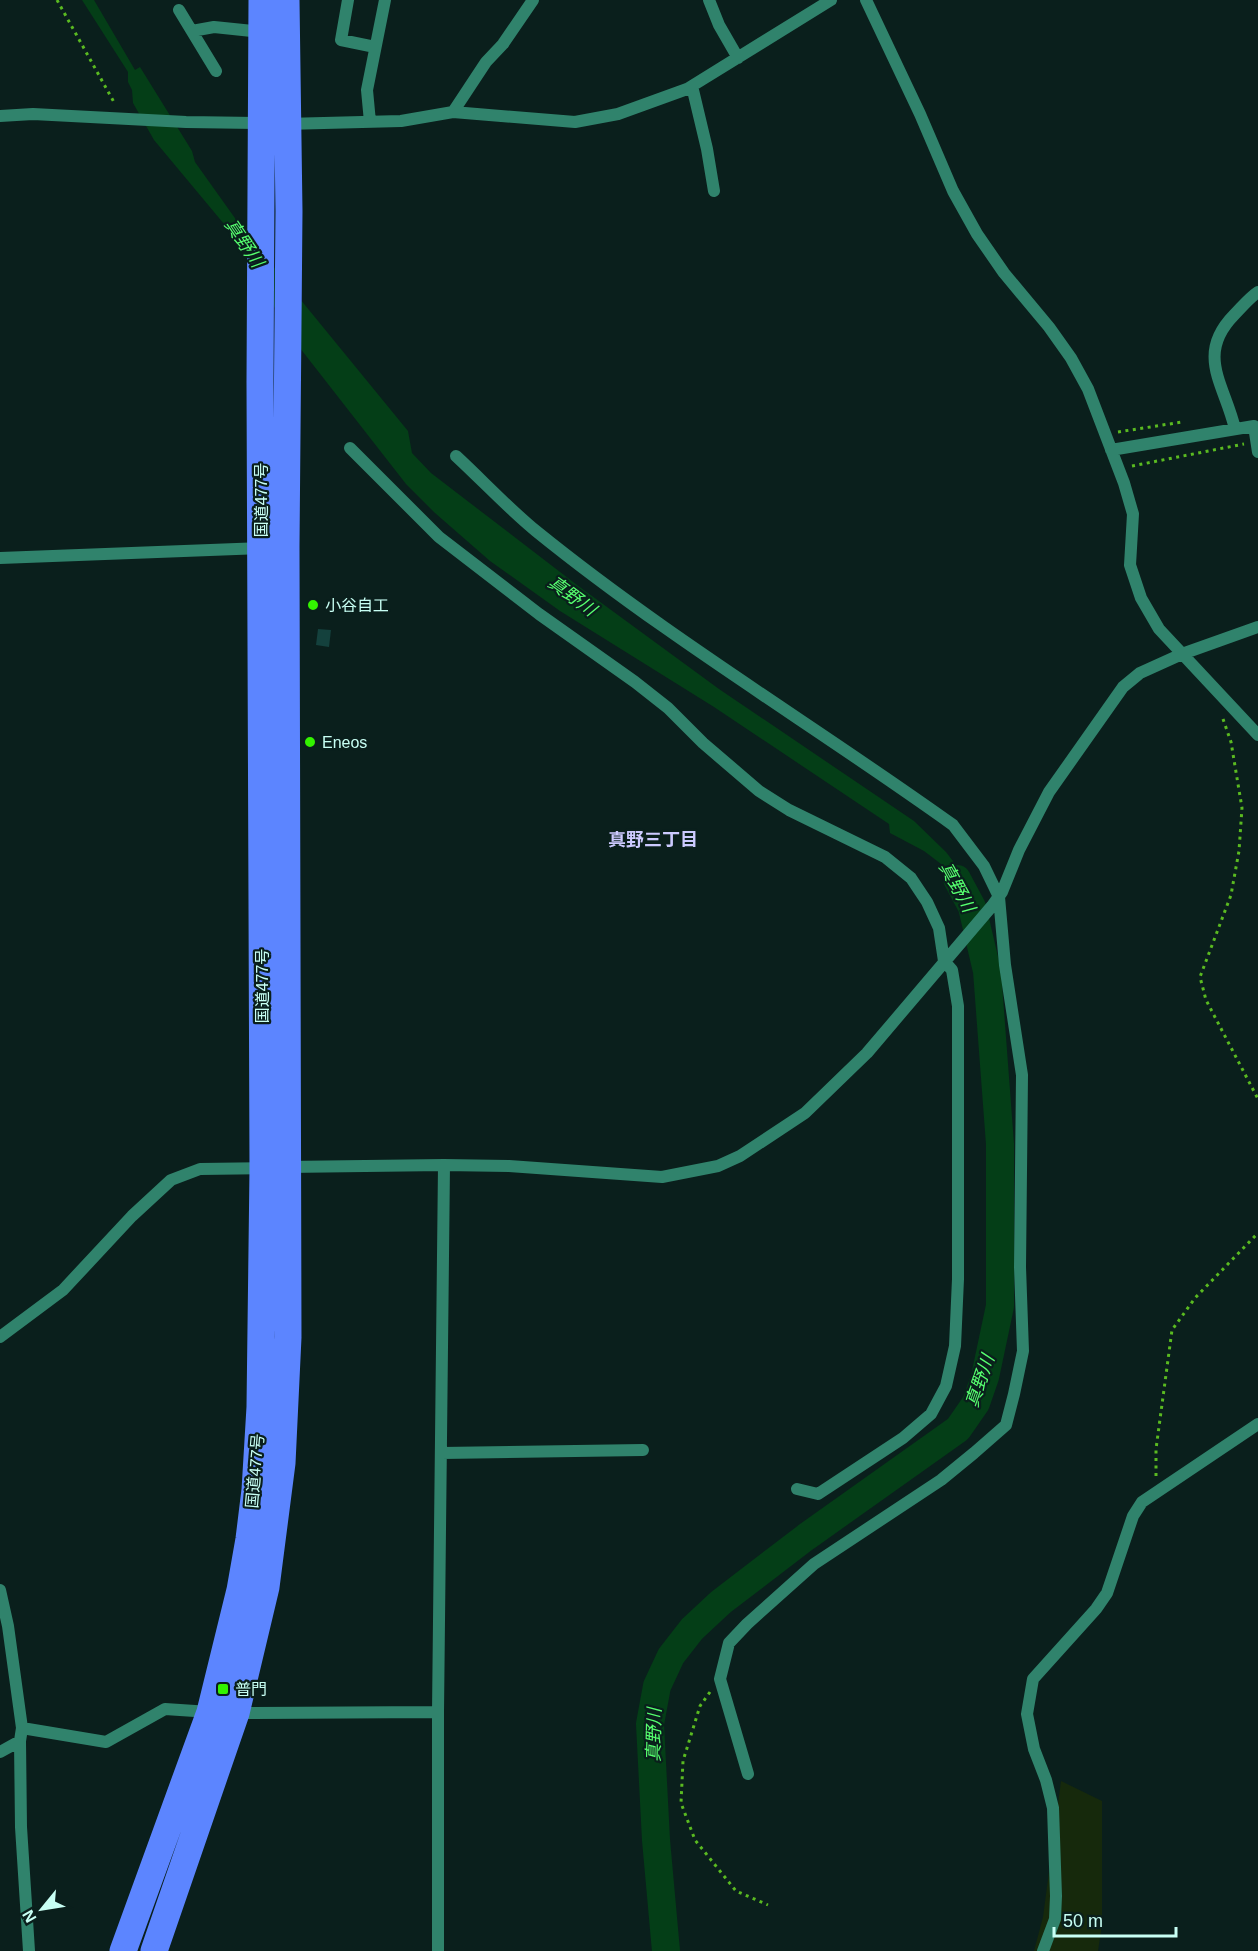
<svg xmlns="http://www.w3.org/2000/svg" width="1258" height="1951" font-family="Helvetica,'Noto Sans JP',sans-serif">
  <style>
    .green { fill: #16290c }
    .water { fill: #043e17 }
    .lines { fill: none; stroke-linecap: round; stroke-linejoin: round }
    .river { stroke: #043e17; stroke-width: 28 }
    .building { fill: #14413d }
    .path { stroke: #5aba21; stroke-width: 3; stroke-dasharray: 3 4.5; stroke-linecap: butt }
    .minor { stroke: #30836c; stroke-width: 12 }
    .tertiary { stroke: #30836c; stroke-width: 12 }
    .trunk { stroke: #5c85ff; stroke-width: 27 }
    .poi-dot { fill: #33f300; stroke: #0a1f1c; stroke-width: 2 }
    .labels { text-anchor: middle; dominant-baseline: central; stroke-width: 4.5; stroke-linejoin: round; paint-order: stroke }
    .street-label { font-size: 16px; fill: #c8fff4; stroke: #0a1f1c }
    .poi-label { font-size: 16px; fill: #c8fff4; stroke: #0a1f1c; text-anchor: start }
    .water-label { font-size: 18px; font-style: italic; fill: #56ff6f; stroke: #0a1f1c }
    .neighbourhood-label { font-size: 18px; font-weight: bold; fill: #cccaff; stroke: #0a1f1c }
  </style>
  <rect width="100%" height="100%" fill="#0a1f1c"/>
  <path class="green" d="M1061 1781 1102 1801V1925L1098 1951H1034L1043 1917Z"/>
  <path class="water" d="M82 0H94L135 70 140 67 192 151 195 162 242 228 408 431 412 453 431 473 577 585 719 689 914 821 946 852 959 869 977 908 971 916 945 867 924 851 890 833 889 824 714 707 560 611 490 561 435 513 406 484 289 334 239 242 154 140 133 103 132 90 128 82V72Z"/>
  <g class="lines">
    <path class="river" d="M666 1951 656 1840 650 1724 657 1686 671 1656 692 1629 721 1602 806 1537 958 1429 976 1403 985 1377 1000 1306V1144L987 971 972 907 957 879"/>
  </g>
  <path class="building" d="M318 629 331 630 329 647 316 645Z"/>
  <g class="lines">
    <path class="path" d="M57 0 115 104
      M1118 432 1182 422
      M1132 466 1244 444
      M1223 719 1231 742 1242 808 1239 851 1231 895 1200 977 1206 1000 1258 1099
      M1156 1476V1449L1172 1330 1195 1298 1258 1233
      M710 1692 700 1706 683 1761 681 1803 695 1840 736 1891 768 1905"/>
    <path class="minor" d="M348 0 341 40 375 47
      M709 0 719 25 738 58
      M866 0 920 114 953 191 977 234 1004 273 1049 327 1071 358 1088 389 1124 483 1133 514 1130 565 1141 598 1159 629 1258 735
      M179 10 216 71
      M192 31 214 27 262 32
      M692 86 707 149 714 191
      M453 112 486 62 503 44 533 0
      M0 116 33 114 186 122 264 123
      M370 122 367 90 385 0
      M285 124 401 121 453 112 575 122 618 114 687 89 831 0
      M1235 429C1225 385 1195 355 1234 315 1242 307 1249 298 1258 292
      M350 448 439 537 539 614 635 682 668 708 703 743 759 791 789 810 885 857 911 878 927 902 939 928 944 961 952 970 958 1006V1279L955 1346 946 1386 931 1414 903 1438 818 1494 797 1489
      M1111 450 1254 426 1258 452
      M456 456C483 481 508 508 536 531 668 638 815 726 953 825L984 866 999 897 1005 965 1022 1075 1020 1267 1023 1351 1014 1394 1006 1425 974 1453 941 1480 814 1564 747 1624 729 1643 720 1679 748 1774
      M286 1167 444 1165 509 1166 662 1177 718 1166 740 1156 805 1113 867 1053 992 906 1002 892 1019 850 1049 792 1123 687 1140 673 1182 654 1258 627
      M0 1337 63 1290 132 1216 171 1180 200 1169 266 1168
      M442 1453 643 1450
      M0 1590 8 1626 22 1728 20 1741 21 1827 29 1951
      M236 1713 438 1712
      M22 1728 106 1742 165 1709 210 1712
      M0 1752 20 1741
      M438 1951V1712L444 1165
      M1043 1951 1055 1919 1056 1896 1053 1808 1046 1780 1034 1749 1027 1714 1033 1679 1096 1609 1107 1593 1133 1516 1142 1502 1258 1424"/>
    <path class="tertiary" d="M0 558 263 548"/>
    <path class="trunk" d="M123 1951 210 1712 240 1590 249 1539 255 1490 260 1407 263 1169 260 382 262 0
      M154 1951 236 1713 266 1587 282 1463 288 1337 286 546 289 211 286 0"/>
  </g>
  <g class="poi-dot">
    <circle cx="313" cy="605" r="6"/>
    <circle cx="310" cy="742" r="6"/>
    <rect x="217" y="1683" width="12" height="12" rx="3"/>
  </g>
  <g class="labels">
    <g class="street-label">
      <text transform="translate(261 500) rotate(-90)">国道477号</text>
      <text transform="translate(262 986) rotate(-90)">国道477号</text>
      <text transform="translate(255 1471) rotate(-85)">国道477号</text>
    </g>
    <g class="poi-label">
      <text x="325" y="605">小谷自工</text>
      <text x="322" y="742">Eneos</text>
      <text x="235" y="1689">普門</text>
    </g>
    <g class="water-label">
      <text transform="translate(244 243) rotate(56)">真野川</text>
      <text transform="translate(572 596) rotate(36)">真野川</text>
      <text transform="translate(957 887) rotate(61)">真野川</text>
      <text transform="translate(980 1381) rotate(-71)">真野川</text>
      <text transform="translate(654 1735) rotate(-89)">真野川</text>
    </g>
    <g class="neighbourhood-label">
      <text x="653" y="840">真野三丁目</text>
    </g>
  </g>
  <g transform="translate(42 1909) rotate(240)" stroke="#0a1f1c" stroke-width="4.5" paint-order="stroke">
  <path d="M0-4.5L10 22L0 15L-10 22Z" fill="#c8fff4"/>
  <text y="-9" font-size="16" font-weight="bold" text-anchor="middle" fill="#c8fff4">N</text>
  </g>
  <path d="M1054 1927v9h122v-9" fill="none" stroke="#c8fff4" stroke-width="3"/>
  <text x="1063" y="1927" font-size="18" fill="#c8fff4" stroke="#0a1f1c" stroke-width="4.5" paint-order="stroke">50 m</text>
</svg>
